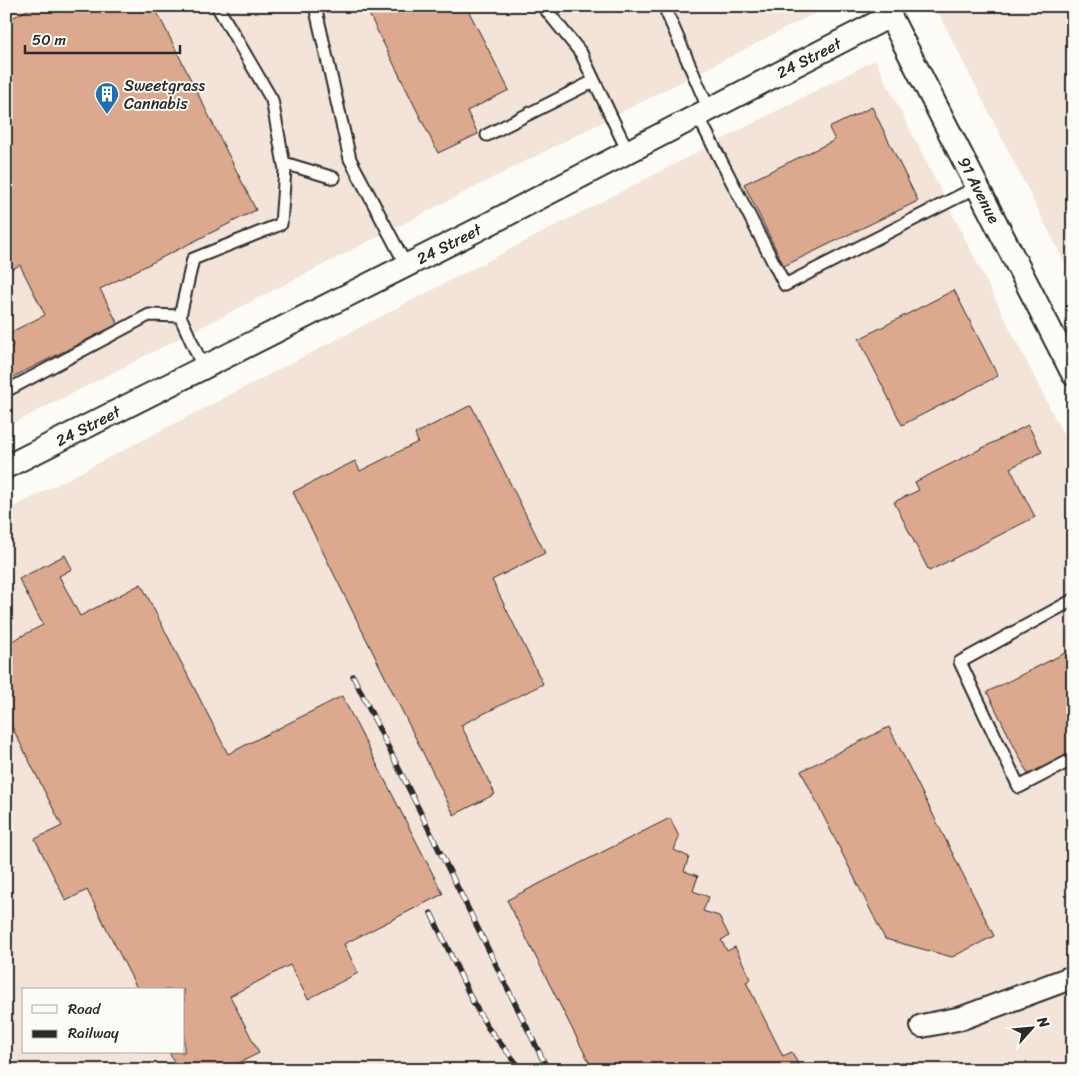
<svg xmlns="http://www.w3.org/2000/svg" width="1079" height="1076" font-family="Sriracha,sans-serif">
  <style>
    .built { fill: #f3e3d8; fill-rule: evenodd }
    .building { fill: #dca98e; stroke: #2b2b2b }
    .lines { fill: none; stroke-linecap: round; stroke-linejoin: round }
    .service-casing { stroke: #2b2b2b; stroke-width: 15 }
    .minor-casing { stroke: #2b2b2b; stroke-width: 26 }
    .service { stroke: #fdfcf7; stroke-width: 11 }
    .minor { stroke: #fdfcf7; stroke-width: 22 }
    .rail-casing { stroke: #2b2b2b; stroke-width: 5.5 }
    .rail { stroke: #fdfcf7; stroke-width: 4; stroke-dasharray: 11; stroke-linecap: butt }
    .labels { text-anchor: middle; dominant-baseline: central; stroke-width: 4; stroke-linejoin: round; paint-order: stroke }
    .street-label { font-size: 16px; fill: #2b2b2b; stroke: #fdfcf7 }
    .poi-label { font-size: 16px; fill: #2b2b2b; stroke: #fdfcf7; text-anchor: start }
  </style>
  <rect width="100%" height="100%" fill="#fdfcf7"/>
  <filter id="ink" filterUnits="userSpaceOnUse"><feTurbulence type="fractalNoise" baseFrequency=".02" numOctaves="2"/><feDisplacementMap in="SourceGraphic" scale="10" xChannelSelector="R" yChannelSelector="G"/><feConvolveMatrix kernelMatrix="1 2 1 2 8 2 1 2 1" color-interpolation-filters="sRGB"/></filter>
  <g filter="url(#ink)">
    <path class="built" d="M6 6H829L6 427Z
      M935 6H1073V279Z
      M875 60 1073 454V1070H6V511ZM24 990H184V1052H24Z"/>
    <path class="building" d="M35 6H154L256 210 100 289 118 324 9 379 6 372V349L13 346 7 334 45 315 20 265 6 272V21Z
      M365 6H466L509 90 467 111 478 134 438 153Z
      M872 107 918 201 784 266 744 184 835 140 829 128Z
      M954 290 998 376 902 425 859 339Z
      M471 405 545 553 492 580 543 684 461 725 495 794 454 815 293 492 355 461 360 471 418 442 415 434Z
      M1028 425 1042 452 1010 468 1035 517 929 571 894 502 919 490 915 482Z
      M65 555 72 569 59 576 80 616 141 584 228 754 342 696 443 894 344 944 358 973 308 999 290 965 230 996 259 1053 225 1070H178L169 1052H184V990H138L87 890 66 901 35 839 62 826 6 715V644L43 625 19 579Z
      M1073 649V754L1029 776 987 692Z
      M889 727 994 936 952 957 885 939 801 771Z
      M670 818 679 837 674 850 689 857 684 871 698 876 693 891 709 897 703 911 719 916 729 936 721 940 727 951 735 947 751 979 746 982 783 1056 792 1052 801 1070H593L507 900Z"/>
    <g class="lines">
      <g class="service-casing">
        <path id="service" d="M315 6 350 159 406 265
          M543 6 581 53 628 152
          M664 6 709 110
          M698 116 785 285 977 187
          M487 135 594 81
          M284 163 334 178
          M203 367 180 316 193 259 281 224 285 170 272 100 217 6
          M6 391 149 315 180 316
          M1073 600 960 662 1019 787 1073 759"/>
      </g>
      <g class="minor-casing">
        <path id="minor" d="M885 6 1073 374
          M6 467 475 231 890 16
          M922 1026 962 1018 1073 977"/>
      </g>
      <use href="#service" class="service"/>
      <use href="#minor" class="minor"/>
      <g class="rail-casing">
        <path id="rail" d="M353 676 548 1070
          M431 913 473 1002 488 1028 522 1070"/>
      </g>
      <use href="#rail" class="rail"/>
    </g>
  </g>
  <defs>
    <g id="building-pin" transform="scale(1.25)"><path d="M0 17L-7.5 6A9.5 9.5 0 1 1 7.5 6Z" fill="#1f6fb2" stroke="#fdfcf7"/><path d="M-4-6H4V6H1V3H-1V6H-4ZM-2.5-4.3h1.7v1.8h-1.7ZM.8-4.3h1.7v1.8H.8ZM-2.5-1h1.7V.8h-1.7ZM.8-1h1.7V.8H.8Z" fill="#fff"/></g>
  </defs>
  <g fill-rule="evenodd">
    <use href="#building-pin" x="107" y="94"/>
  </g>
  <g class="labels">
    <g class="street-label">
      <text transform="translate(809 58) rotate(-27)">24 Street</text>
      <text transform="translate(979 190) rotate(63)">91 Avenue</text>
      <text transform="translate(449 244) rotate(-27)">24 Street</text>
      <text transform="translate(88 426) rotate(-27)">24 Street</text>
    </g>
    <g class="poi-label">
      <text x="124" y="85">Sweetgrass<tspan x="124" dy="18">Cannabis</tspan></text>
    </g>
  </g>
  <rect width="1079" height="1076" fill="none" stroke="#fdfcf7" stroke-width="25"/>
  <rect x="12" y="12" width="1054" height="1051" fill="none" stroke="#2b2b2b" stroke-width="2" filter="url(#ink)"/>
  <rect x="22" y="988" width="162" height="65" fill="#fdfcf7" stroke="#a9a8a5"/>
  <rect x="32" y="1005" width="25" height="8" fill="#fdfcf7" stroke="#a9a8a5"/>
  <text x="68" y="1014" font-size="15" fill="#2b2b2b">Road</text>
  <rect x="32" y="1030" width="25" height="8" fill="#2b2b2b" stroke="#a9a8a5"/>
  <text x="68" y="1038" font-size="15" fill="#2b2b2b">Railway</text>
  <g transform="translate(1032 1028) rotate(63)" stroke="#fdfcf7" stroke-width="4" paint-order="stroke">
  <path d="M0-4L9 19L0 12L-9 19Z" fill="#2b2b2b"/>
  <text y="-8" font-size="14" font-weight="bold" text-anchor="middle" fill="#2b2b2b">N</text>
  </g>
  <path d="M25 45v8h155v-8" fill="none" stroke="#2b2b2b" stroke-width="2.5"/>
  <text x="32" y="45" font-size="15" fill="#2b2b2b" stroke="#fdfcf7" stroke-width="4" paint-order="stroke">50 m</text>
</svg>
